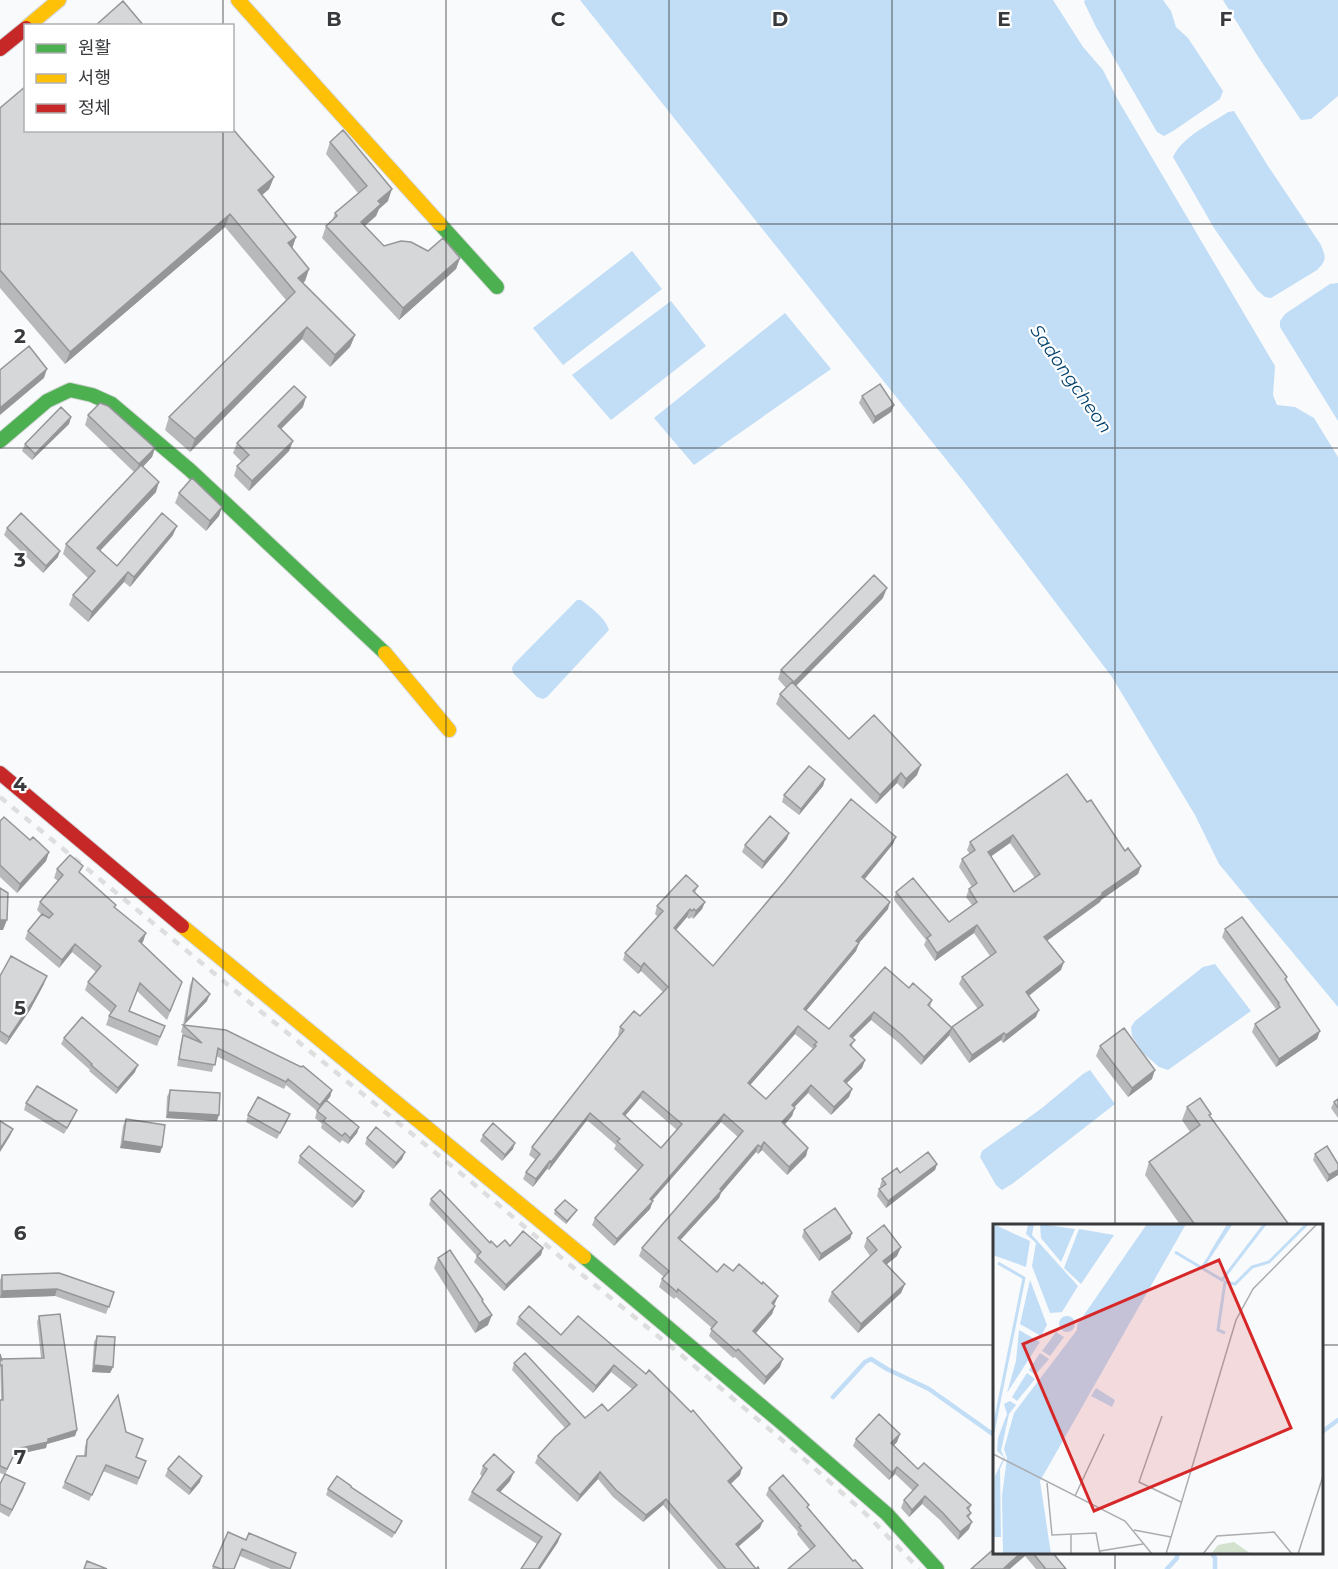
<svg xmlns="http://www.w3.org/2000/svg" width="1338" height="1569" font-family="Montserrat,'Noto Sans KR',sans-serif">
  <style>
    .water { fill: #c2ddf6 }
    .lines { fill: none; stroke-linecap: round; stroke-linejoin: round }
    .stream { stroke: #c2ddf6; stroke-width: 4.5 }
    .fast-casing { stroke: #d3d5d7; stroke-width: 16 }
    .slow-casing { stroke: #d3d5d7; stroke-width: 16 }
    .jam-casing { stroke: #d3d5d7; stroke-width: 16 }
    .fast { stroke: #4caf50; stroke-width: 14 }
    .slow { stroke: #ffc107; stroke-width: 14 }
    .jam { stroke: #c62828; stroke-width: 14 }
    .rail { stroke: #dededf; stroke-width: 4.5; stroke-dasharray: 8 8; stroke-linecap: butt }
    .wall { fill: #b7b9bb; fill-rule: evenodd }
    .shaded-wall { fill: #959698 }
    .building { fill: #d5d7d9; stroke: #959698; stroke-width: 1.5; fill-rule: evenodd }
    .grid { fill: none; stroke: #383a3d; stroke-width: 1.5; stroke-opacity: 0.55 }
    .labels { text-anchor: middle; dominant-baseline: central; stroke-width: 4.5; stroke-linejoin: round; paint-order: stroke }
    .water-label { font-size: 18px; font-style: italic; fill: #05436d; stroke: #fff }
    .inset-river { fill: none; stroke: #c2ddf6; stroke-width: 3 }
    .inset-road { fill: none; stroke: #abadb0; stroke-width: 1.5 }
    .view { fill: #d62828; fill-opacity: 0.15; stroke: #d62828; stroke-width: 3 }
    .inset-edge { fill: none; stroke: #383a3d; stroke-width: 3 }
    .grid-label { font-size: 20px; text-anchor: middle; font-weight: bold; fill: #383a3d; stroke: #fff; stroke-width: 4.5; stroke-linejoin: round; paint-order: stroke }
  </style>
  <rect width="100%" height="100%" fill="#f8fafc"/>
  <path class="water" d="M580 0H1053L1083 47 1103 70 1118 100 1275 366 1273 395 1277 405 1295 407 1314 418 1338 457V1007L1219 864 1195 815 1112 677 968 487Z
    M1085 0H1163L1171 11 1176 27 1188 38 1223 91 1220 99 1173 131 1164 136 1157 132 1096 27 1084 2Z
    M1223 0H1338V96L1311 119 1301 120 1259 58Z
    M1234 111 1268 166 1321 245C1326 258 1327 260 1317 270L1271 298 1265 297 1257 290 1214 228 1173 157C1183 136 1209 125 1228 112Z
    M632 251 662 289 563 365 533 328Z
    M1338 283V421L1280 327V321L1285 314 1330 284Z
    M671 301 706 346 611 420 572 375Z
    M785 313 831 369 694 465 654 418Z
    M577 600H581C591 608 605 617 609 630L547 697 543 699 537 697 513 673 512 668 514 664Z
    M1215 964 1251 1011 1168 1070 1159 1067 1143 1053 1132 1036 1131 1027 1135 1021 1203 967Z
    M1090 1070 1115 1104 1012 1184 1002 1190 996 1185 980 1157 982 1151 1042 1108 1083 1074Z"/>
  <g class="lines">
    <path class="stream" d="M833 1397 865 1362 871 1359 887 1369 929 1389 994 1435
      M1322 1432 1338 1420
      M1211 1552 1215 1558V1569
      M1167 1569 1177 1558V1552"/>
    <g class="fast-casing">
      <path id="fast" d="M440 224 497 287
        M0 441 47 401 70 390 92 395 112 404 190 470 385 653
        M584 1257 783 1424 887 1514 937 1569"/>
    </g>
    <g class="slow-casing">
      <path id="slow" d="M238 0 440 224
        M28 26 59 0
        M385 653 449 730
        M182 926 584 1257"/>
    </g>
    <g class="jam-casing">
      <path id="jam" d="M0 49 26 28
        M0 773 182 926"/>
    </g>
    <use href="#fast" class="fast"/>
    <use href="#slow" class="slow"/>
    <use href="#jam" class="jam"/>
    <path class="rail" d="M0 797 238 993 469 1180 570 1265 679 1353 794 1450 868 1516 919 1569"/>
  </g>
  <path class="wall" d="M0 108 274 177 269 189 262 195 296 237 292 248 309 269 305 281 303 283 355 335 350 347 330 367 302 339 190 452 165 430 169 417 286 300 225 227 65 364 0 288Z
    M330 142 388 201 379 209 376 216 365 226 384 246 428 251 460 258 456 269 399 320 322 238 326 226 332 221 335 213 358 193 326 154Z
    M862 396 894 405 891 412 873 424 859 403Z
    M303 407 281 429 293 441 289 451 249 491 234 476 237 466 242 462 233 453 237 443Z
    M88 415 155 448 152 457 143 467 156 492 100 551 117 566 173 535 130 587 124 582 88 622 69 605 73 595 88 578 63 554 66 544 134 472 85 425Z
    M71 417 69 424 32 460 22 451 25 444Z
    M179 493 222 507 219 516 206 531 175 503Z
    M7 528 58 557 43 573 4 535Z
    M883 598 796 686 849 739 917 775 903 789 897 783 876 804 776 704 780 694 786 688 778 679 781 670Z
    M825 779 823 786 799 815 782 802 784 795Z
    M1087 802 1125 851 1141 866 1138 874 1101 900 1100 902 1047 941 1061 970 1029 996 1036 1017 1003 1043 1001 1040 969 1063 949 1035 921 1065 899 1043 871 1020 853 1038 852 1048 865 1060 862 1068 846 1083 852 1089 849 1097 831 1115 808 1093 794 1107 792 1116 785 1124 808 1148 806 1156 787 1175 762 1150 758 1154 756 1152 721 1193 719 1198 680 1240 717 1272 733 1271 762 1284 778 1296 774 1305 775 1306 772 1314 756 1333 780 1367 764 1385 735 1357 733 1358 709 1336 712 1328 676 1297 674 1299 659 1287 662 1279 664 1277 639 1256 642 1248 738 1137 721 1122 652 1201 650 1209 614 1246 592 1225 595 1218 638 1171 614 1149 616 1145 587 1120 549 1170 547 1169 533 1187 523 1179 526 1172 536 1160 529 1155 532 1147 619 1036 618 1035 620 1027 640 1016 663 992 641 971 638 974 623 960 625 953 658 917 655 914 657 906 698 886 695 893 705 902 702 909 693 919 692 917 689 919 687 917 676 930 713 966 896 837 893 844 864 879 888 909 859 943 856 951 806 1011 829 1029 909 988 932 1000 930 1007 952 1028 978 1009 959 984 962 977 990 956 974 933 935 961 924 945 926 940 894 900 896 892 949 922 972 905 966 897 969 889 972 887 959 867 962 859 970 854 967 850 970 842ZM1010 843 1035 878 1014 892 991 856ZM795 1034 813 1049 766 1099 750 1085ZM640 1098 677 1130 661 1148 625 1116Z
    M0 821 49 852 46 861 17 893 0 877Z
    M787 839 762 869 742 852 745 845Z
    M57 869 81 874 115 908 146 933 141 943 182 982 167 1020 137 991 129 1011 165 1026 157 1046 106 1025 109 1016 111 1013 85 990 88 982 96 972 72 952 59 968 25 939 28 931 42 915 37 910 40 902 58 881 54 878Z
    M1225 929 1287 977 1286 981 1320 1031 1317 1039 1276 1067 1252 1032 1255 1024 1276 1009 1222 937Z
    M0 976 44 984 30 1010 6 1045 0 1041Z
    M193 978 207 1001 184 1025 332 1090 330 1097 326 1101 359 1127 357 1133 348 1144 342 1140 340 1143 321 1128 322 1124 315 1118 317 1111 286 1085 284 1089 216 1056 212 1072 177 1066 181 1042 183 1035 185 1036 181 1032 183 1025 190 985Z
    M64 1038 135 1072 116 1094 89 1071 90 1070 61 1044Z
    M1100 1046 1152 1079 1128 1097 1096 1056Z
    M170 1090 217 1121 166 1118 167 1097Z
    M1338 1099V1118L1331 1108 1334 1102Z
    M26 1103 77 1110 74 1117 64 1134 24 1110Z
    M1187 1107 1211 1114 1210 1117 1290 1226H1181L1145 1175 1149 1162 1190 1132 1182 1120Z
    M248 1115 287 1121 277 1139 246 1122Z
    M126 1119 162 1147 160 1153 120 1148 123 1126Z
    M483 1135 513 1149 502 1161 480 1141Z
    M367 1138 405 1152 402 1159 393 1169 365 1144Z
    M1315 1154 1338 1164V1175L1327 1182 1313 1160Z
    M300 1156 361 1198 352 1208 298 1163Z
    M937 1164 935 1170 886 1208 877 1196 879 1189 881 1188 880 1186 882 1179 900 1173Z
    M431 1199 490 1243 497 1247 510 1246 543 1248 541 1255 504 1291 474 1262 477 1256 429 1205Z
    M555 1210 575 1213 566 1224 554 1214Z
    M804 1230 852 1233 850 1239 819 1261 802 1237Z
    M867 1238 901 1247 897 1256 887 1264 905 1284 901 1293 858 1333 828 1301 832 1292 870 1256 864 1247Z
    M438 1258 482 1302 488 1325 475 1333 434 1268Z
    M2 1275 114 1292 106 1314 55 1296 0 1298V1280Z
    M39 1316 77 1430 75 1436 47 1444 46 1448 14 1455 5 1475 0 1473V1400H1L0 1354 1 1360 41 1358 37 1322Z
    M578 1316 740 1475 731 1484 760 1528 738 1547 756 1569H759H718L663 1505 643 1522 613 1497 598 1479 577 1502 535 1463 538 1456 565 1428 512 1370 514 1363 585 1418 608 1411 632 1389 611 1372 593 1393 516 1324 519 1317 561 1335Z
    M97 1336 113 1367 110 1373 92 1372 94 1342Z
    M126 1432 136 1457 146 1461 137 1485 103 1471 89 1501 62 1488 65 1482 84 1456 85 1446 87 1440Z
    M900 1434 897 1442 894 1445 918 1469 971 1505 969 1511 971 1513 969 1518V1529L958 1540 940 1520 922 1504 909 1517 901 1508 904 1500 913 1491 895 1474 889 1480 853 1446 856 1439Z
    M483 1466 510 1481 500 1492 558 1542 540 1569H521L537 1544 468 1500 472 1492 482 1476 480 1474Z
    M168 1469 200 1482 189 1495 165 1476Z
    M25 1483 9 1517 0 1512V1484Z
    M351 1487 400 1526 392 1538 326 1495 328 1489Z
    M769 1488 808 1508 853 1561 810 1550 797 1534 798 1532 766 1495Z
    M228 1532 290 1569H271L240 1556 234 1569H212Z
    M994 1552H1053L1066 1569H1036L1025 1556Z"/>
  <path class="shaded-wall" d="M274 177 269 189 253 203 258 190Z
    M392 189 388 201 379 209 376 216 356 233 361 222 378 201Z
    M230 214 225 227 65 364 70 352Z
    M296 237 292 249 288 243Z
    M460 258 456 269 399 320 403 308Z
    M309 269 305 281 294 291 298 278Z
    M307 327 302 339 190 452 195 439Z
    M355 335 350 347 330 367 335 355Z
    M47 369 44 378 0 415V408Z
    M306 397 303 407 274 436 278 426Z
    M894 405 891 412 873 424 875 417Z
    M71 417 69 424 32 460 35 454Z
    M293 441 289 451 249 491 252 481Z
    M155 448 152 457 136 474 139 464Z
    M159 482 156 492 93 558 97 548Z
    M222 507 219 516 206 531 210 521Z
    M177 526 173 535 130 587 134 577Z
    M60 551 58 557 43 573 46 566Z
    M128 572 124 582 88 622 92 612Z
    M887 588 883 598 790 692 794 682Z
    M921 765 917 775 903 789 906 779Z
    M901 773 897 783 876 804 880 795Z
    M825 779 823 786 799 815 801 809Z
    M789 833 787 839 762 869 764 862Z
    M1013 835 1010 843 986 860 988 852Z
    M896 837 893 844 860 885 862 877Z
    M49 852 46 861 17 893 20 884Z
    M1141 866 1138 874 1101 900 1100 902 1041 945 1044 937 1102 893Z
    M705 902 702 909 693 919 696 911Z
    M890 902 888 909 854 949 856 941Z
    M690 909 687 917 671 936 674 928Z
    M0 920H7L3 930H0Z
    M977 925 974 933 935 961 937 953Z
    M146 933 143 942 136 950 139 941Z
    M859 943 856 951 801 1017 804 1009Z
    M75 944 72 952 59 968 62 960Z
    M1064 962 1061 970 1023 1000 1026 992Z
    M644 963 641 971 638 974 641 967Z
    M47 976 44 984 30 1010 6 1045 9 1037Z
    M210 994 207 1001 183 1026 186 1020Z
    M1039 1010 1036 1017 1003 1043 1006 1035Z
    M874 1012 871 1020 847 1043 850 1036Z
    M798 1026 795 1034 745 1091 748 1083Z
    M952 1028 949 1036 921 1065 924 1057Z
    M1320 1031 1317 1039 1276 1067 1279 1059Z
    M1004 1033 1001 1040 969 1063 972 1055Z
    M865 1060 862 1068 841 1089 844 1081Z
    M138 1065 135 1072 116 1094 118 1088Z
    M1155 1070 1152 1079 1128 1097 1132 1088Z
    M811 1085 808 1093 789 1113 792 1105Z
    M852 1089 849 1097 831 1115 834 1107Z
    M332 1090 330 1097 318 1111 320 1105Z
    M643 1091 640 1098 620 1122 623 1114Z
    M795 1108 792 1116 780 1130 782 1122Z
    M168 1112 219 1115 217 1121 166 1118Z
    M590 1113 587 1120 549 1170 551 1162Z
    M724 1114 721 1122 647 1206 650 1199Z
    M359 1127 357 1133 348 1144 350 1138Z
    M13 1129 10 1136 0 1152V1149Z
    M123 1141 162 1147 160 1153 120 1148Z
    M764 1142 762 1150 758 1154 761 1147Z
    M515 1143 513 1149 502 1161 505 1155Z
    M758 1145 756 1152 721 1193 719 1198 675 1246 678 1238Z
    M808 1148 806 1156 787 1175 789 1167Z
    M405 1152 402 1159 393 1169 396 1163Z
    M550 1161 547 1169 533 1187 536 1179Z
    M937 1164 935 1170 886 1208 888 1201Z
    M1338 1170V1175L1327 1182 1329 1175Z
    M364 1191 361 1198 352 1208 355 1202Z
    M653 1201 650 1209 614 1246 617 1239Z
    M577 1210 575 1213 566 1224 567 1221Z
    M852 1233 850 1239 819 1261 821 1254Z
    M901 1247 897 1256 880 1270 883 1261Z
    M543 1248 541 1255 504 1291 506 1285Z
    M905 1284 901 1293 858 1333 861 1324Z
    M57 1289 55 1296 0 1298 2 1291Z
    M778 1296 775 1303 769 1311 772 1303Z
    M775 1306 772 1314 751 1339 753 1331Z
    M492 1315 488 1325 475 1333 479 1323Z
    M783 1359 780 1367 764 1385 766 1377Z
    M94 1365 113 1367 110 1373 92 1372Z
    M614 1365 611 1372 593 1393 596 1386Z
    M77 1430 75 1436 47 1444 46 1448 14 1455 5 1475 17 1449Z
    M900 1434 897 1442 889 1451 891 1443Z
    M897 1467 895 1474 889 1480 892 1473Z
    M742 1468 740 1475 726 1488 728 1481Z
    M514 1472 510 1481 494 1499 497 1490Z
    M600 1472 598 1479 577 1502 580 1495Z
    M202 1476 200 1482 189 1495 191 1489Z
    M25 1483 23 1490 9 1517 12 1510Z
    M925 1496 922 1504 909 1517 912 1510Z
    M666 1499 663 1505 643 1522 646 1515Z
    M763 1521 760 1528 733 1551 736 1544Z
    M972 1522 969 1529 958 1540 960 1532Z
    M561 1534 558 1542 540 1569H538Z
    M1022 1552H1026L1025 1556 1010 1569H1003Z"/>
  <path class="building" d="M123 1 144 26H95Z
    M26 86V130H232V128L274 177 258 190 296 237 288 243 309 269 298 278 355 335 335 355 307 327 195 439 169 417 295 292 230 214 70 352 0 270V108Z
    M343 130 392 189 378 201 381 204 361 222 384 246 401 241 411 242 428 251 443 238 460 258 403 308 326 226 337 216 335 213 367 186 330 142Z
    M29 346 47 369 0 408V370Z
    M880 384 894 405 875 417 862 396Z
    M294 386 306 397 278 426 293 441 252 481 237 466 249 455 237 443Z
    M100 403 108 406 155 448 139 464 88 415Z
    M61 407 71 417 35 454 25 444Z
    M141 465 159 482 97 548 117 566 162 513 177 526 134 577 128 572 92 612 73 595 95 571 66 544Z
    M192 478 222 507 210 521 179 493Z
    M21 513 60 551 46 566 7 528Z
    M874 575 887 588 794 682 781 670Z
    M792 682 849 739 874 715 921 765 906 779 901 773 880 795 780 694Z
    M809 766 825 779 801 809 784 795Z
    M1067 774 1087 802 1091 800 1125 851 1128 848 1141 866 1102 893V895L1044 937 1064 962 1026 992 1039 1010 1006 1035 1004 1033 972 1055 952 1027 983 1005 962 977 996 952 977 925 937 953 927 938 931 935 896 892 913 878 949 922 977 902 969 889 977 883 962 859 975 850 970 842ZM1013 835 1040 874 1014 892 988 852Z
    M851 799 896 837 862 877 890 902 856 941 859 943 804 1009 829 1029 885 967 909 988 913 983 932 1000 928 1005 952 1028 924 1057 902 1035 874 1012 850 1036 855 1040 850 1045 865 1060 844 1081 852 1089 834 1107 811 1085 792 1105 795 1108 782 1122 808 1148 789 1167 764 1142 761 1147 758 1145 720 1189 722 1190 678 1238 717 1272 724 1264 733 1271 739 1264 762 1284 763 1282 778 1296 772 1303 775 1306 753 1331 783 1359 766 1377 738 1349 736 1351 711 1329 717 1322 678 1289 677 1292 662 1279 669 1271 642 1248 743 1131 724 1114 650 1199 653 1201 617 1239 595 1218 643 1165 617 1141 620 1139 590 1113 551 1162 550 1161 536 1179 526 1172 540 1154 532 1147 624 1030 620 1027 634 1011 640 1016 668 987 644 963 641 967 625 953 663 911 657 906 686 875 698 886 693 891 705 902 696 911 694 909 692 911 690 909 674 928 713 966 784 882ZM798 1026 817 1042 814 1045 816 1046 766 1099 748 1083ZM643 1091 682 1124 661 1148 623 1114Z
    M770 816 789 833 764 862 745 845Z
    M4 817 30 840 33 837 49 852 20 884 0 865V821Z
    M70 855 83 866 79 872 116 905 114 907 146 933 139 941 182 982 170 1011 140 983 129 1011 165 1026 160 1037 109 1016 116 1006 88 982 101 966 75 944 62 960 28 931 42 914 49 918 53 914 40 902 63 875 57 869Z
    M0 888 8 893 7 920H0Z
    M1242 917 1287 977 1285 979 1320 1031 1279 1059 1255 1024 1280 1007 1278 1004 1279 1003 1225 929Z
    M11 956 47 976 33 1001 9 1037 0 1031V976Z
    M193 978 210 994 186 1020Z
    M82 1017 138 1065 118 1088 91 1065 92 1064 64 1038Z
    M183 1025 226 1030 301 1067 303 1066 332 1090 320 1105 288 1079 286 1082 218 1048 215 1065 179 1059 183 1035 202 1043Z
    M1124 1028 1155 1070 1132 1088 1100 1046Z
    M37 1086 77 1110 67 1128 26 1103Z
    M170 1090 220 1093 219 1115 168 1112Z
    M258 1097 290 1114 280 1133 248 1115Z
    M1200 1098 1211 1114 1209 1115 1290 1226H1196L1149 1162 1200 1125 1187 1107Z
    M1338 1099V1108L1334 1102Z
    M326 1100 359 1127 350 1138 345 1133 342 1136 323 1121 326 1118 317 1111Z
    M126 1119 165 1125 162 1147 123 1141Z
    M0 1121 13 1129 0 1149Z
    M493 1123 515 1143 505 1155 483 1135Z
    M376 1127 405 1152 396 1163 367 1138Z
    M309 1146 364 1191 355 1202 300 1156Z
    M1327 1146 1338 1164V1170L1329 1175 1315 1154Z
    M928 1152 937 1164 888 1201 879 1189 886 1184 882 1179 897 1168 900 1173Z
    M440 1190 490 1243 491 1241 497 1247 505 1240 510 1246 523 1231 543 1248 506 1285 477 1256 481 1252 431 1199Z
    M565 1200 577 1210 567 1221 555 1210Z
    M835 1208 852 1233 821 1254 804 1230Z
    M884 1225 901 1247 883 1261 905 1284 861 1324 832 1292 877 1250 867 1238Z
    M450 1250 483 1300 482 1301 492 1315 479 1323 438 1258Z
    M59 1273 114 1292 109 1307 57 1289 2 1291V1275Z
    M529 1306 561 1335 578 1316 646 1374 649 1370 691 1412 693 1410 742 1468 728 1481 763 1521 736 1544 756 1569 758 1567 759 1569H726L666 1499 646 1515 616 1490 600 1472 580 1495 538 1456 555 1437 570 1424 514 1363 525 1353 585 1418 602 1404 608 1411 637 1385 614 1365 596 1386 519 1317Z
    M60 1314 77 1430 48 1439V1442L17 1449 7 1469 0 1466V1400H3L2 1365 0 1366V1354L2 1361 1 1359 44 1358 39 1316Z
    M97 1336 115 1337 113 1367 94 1365Z
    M118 1395 126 1432 143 1439 136 1457 146 1461 139 1478 106 1465 92 1495 65 1482 77 1456H86L87 1440Z
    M879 1414 900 1434 891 1443 918 1469 924 1463 971 1505 967 1508 971 1513 967 1516 972 1522 960 1532 943 1513 925 1496 912 1510 904 1500 918 1485 897 1467 892 1473 856 1439Z
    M494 1454 514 1472 497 1490 561 1534 538 1569H521L542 1537 472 1492 487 1469 483 1466Z
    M179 1456 202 1476 191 1489 168 1469Z
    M5 1474 25 1483 12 1510 0 1504V1484Z
    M783 1475 809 1505 807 1507 853 1561 855 1560 863 1569H788L815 1546 799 1527 801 1526 769 1488Z
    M337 1476 351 1486V1487L402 1521 395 1533 328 1489Z
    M228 1532 246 1540 249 1533 296 1553 290 1569 242 1549 234 1569H221L213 1566Z
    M994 1549V1552H1022L1003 1569H971Z
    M1032 1552H1052L1066 1569H1044L1045 1568Z
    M87 1561 107 1569H84Z"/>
  <path class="grid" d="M223 0V26M446 0V1569M669 0V1569M892 0V1569M1115 0V1226M223 130V1569M0 224H1338M0 448H1338M0 672H1338M0 897H1338M0 1121H1338M0 1345H994M1322 1345H1338M1115 1552V1569"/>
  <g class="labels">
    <g class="water-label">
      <text transform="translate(1071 379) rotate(55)">Sadongcheon</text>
    </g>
  </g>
  <g transform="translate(993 1224)">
    <rect width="330" height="330" fill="#f8fafc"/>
    <path d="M241 318 258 330H218L225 321Z" fill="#d3e2ce"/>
    <path d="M0 0 37 17 33 43 0 31ZM35 0H41L39 11 85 62 69 88 57 89 39 42 43 19 33 10ZM47 0 82 5 68 38 48 14ZM154 0H193L47 257 58 330H10L9 272 14 234 11 225 21 189 84 106V101ZM86 5 121 11 88 60 71 44ZM37 56 54 101 48 112 27 100ZM66 100a8 8 0 1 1 16 0a8 8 0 1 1-16 0ZM26 106 47 118 14 169 23 137ZM63 108 71 113 57 132 49 127ZM47 129 56 135 42 151 36 146ZM34 149 42 155 24 177 19 173ZM103 164 122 176 119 183 98 172ZM17 177 23 181 16 190 8 227 12 234 7 245 8 313H1L2 252 11 233 4 227 5 214 14 190 11 180Z" fill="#c2ddf6"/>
    <path class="inset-river" d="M182 28 229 56 272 0M217 31 236 0M209 44 238 0M232 109 225 106 232 58 242 60 259 43 276 38 314 0M0 208 31 54 5 39"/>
    <path class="inset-road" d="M169 192 146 258 188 278M0 230 132 297 159 330M54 259 59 311 103 309 107 330M82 272 111 210M141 306 178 313M78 311V330M107 327 150 320M173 330 243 96 260 65 324 0M210 330 224 312 281 308 299 330M305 330 330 252"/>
    <path class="view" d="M226 36 298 204 101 287 30 120Z"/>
    <rect width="330" height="330" class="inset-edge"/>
  </g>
  <g class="grid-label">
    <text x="334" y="26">B</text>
    <text x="558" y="26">C</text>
    <text x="780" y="26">D</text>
    <text x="1004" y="26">E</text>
    <text x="1226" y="26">F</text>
    <text x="20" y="343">2</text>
    <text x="20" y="567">3</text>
    <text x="20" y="791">4</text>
    <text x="20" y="1015">5</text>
    <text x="20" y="1240">6</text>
    <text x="20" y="1464">7</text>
  </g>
  <rect x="24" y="24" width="210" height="108" fill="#ffffff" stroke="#afb0b1" stroke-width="1.5"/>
  <rect x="36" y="44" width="30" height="9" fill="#4caf50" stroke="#afb0b1" stroke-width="1.5"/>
  <text x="78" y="54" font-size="18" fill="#383a3d">원활</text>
  <rect x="36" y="74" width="30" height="9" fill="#ffc107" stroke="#afb0b1" stroke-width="1.5"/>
  <text x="78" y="84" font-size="18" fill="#383a3d">서행</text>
  <rect x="36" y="104" width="30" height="9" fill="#c62828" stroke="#afb0b1" stroke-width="1.5"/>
  <text x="78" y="114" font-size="18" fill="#383a3d">정체</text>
</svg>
